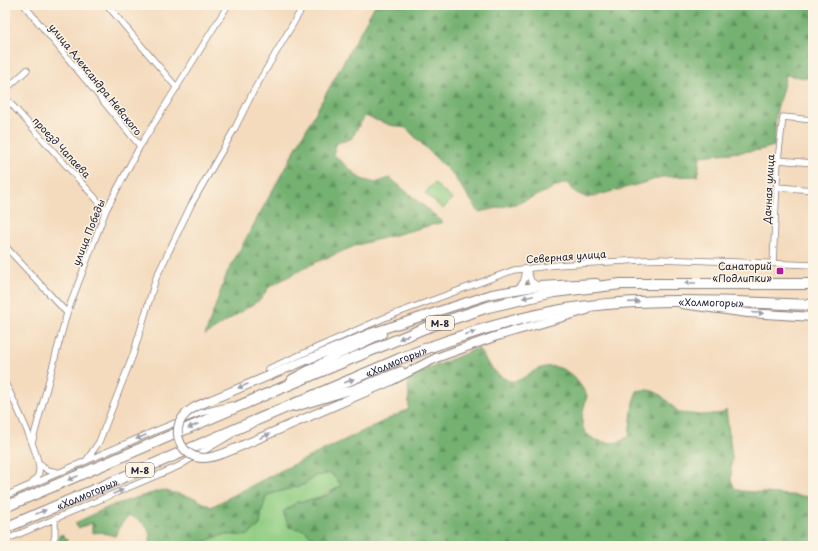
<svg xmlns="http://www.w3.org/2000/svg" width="818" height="551" font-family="'Playpen Sans',sans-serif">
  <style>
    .green { fill: #91ce83; stroke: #5a785f }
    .forest { fill: url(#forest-firs); stroke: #4b6a56 }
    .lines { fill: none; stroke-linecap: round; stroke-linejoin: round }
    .street-casing { stroke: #8b7e7c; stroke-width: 7 }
    .secondary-casing { stroke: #8b7e7c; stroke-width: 10 }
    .highway-casing { stroke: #8b7e7c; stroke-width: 12 }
    .street { stroke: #fff; stroke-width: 5.5 }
    .secondary { stroke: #fff; stroke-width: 8 }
    .highway { stroke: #fff; stroke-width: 10 }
    .secondary-bridge-casing { stroke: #8b7e7c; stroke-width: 10; stroke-linecap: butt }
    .secondary-bridge { stroke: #fff; stroke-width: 8 }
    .oneway { fill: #9c9ca7 }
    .poi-dot { fill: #b5179e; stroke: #fcf5e5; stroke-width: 1.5 }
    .labels { text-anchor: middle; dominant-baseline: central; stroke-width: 3; stroke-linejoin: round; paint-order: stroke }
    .shield { fill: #fcf5e5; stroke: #63616e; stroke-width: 1 }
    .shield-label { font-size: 9px; font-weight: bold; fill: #22223b }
    .street-label { font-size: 10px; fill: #22223b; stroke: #fcf5e5 }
    .poi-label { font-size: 10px; fill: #22223b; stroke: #fcf5e5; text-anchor: end }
  </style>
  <defs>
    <pattern id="forest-firs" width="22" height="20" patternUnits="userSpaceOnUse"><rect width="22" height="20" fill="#74b171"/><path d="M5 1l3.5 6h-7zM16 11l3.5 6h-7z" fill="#5f905e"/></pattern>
  </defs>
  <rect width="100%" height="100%" fill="#fcf5e5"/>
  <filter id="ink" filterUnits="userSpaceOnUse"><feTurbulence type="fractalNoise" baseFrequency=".025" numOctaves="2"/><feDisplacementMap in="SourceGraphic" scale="8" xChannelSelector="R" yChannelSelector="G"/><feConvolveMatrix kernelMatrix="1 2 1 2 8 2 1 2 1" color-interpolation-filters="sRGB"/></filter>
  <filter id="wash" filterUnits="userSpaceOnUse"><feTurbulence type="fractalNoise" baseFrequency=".012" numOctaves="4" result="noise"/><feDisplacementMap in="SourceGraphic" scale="16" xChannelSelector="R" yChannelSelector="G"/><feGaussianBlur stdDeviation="0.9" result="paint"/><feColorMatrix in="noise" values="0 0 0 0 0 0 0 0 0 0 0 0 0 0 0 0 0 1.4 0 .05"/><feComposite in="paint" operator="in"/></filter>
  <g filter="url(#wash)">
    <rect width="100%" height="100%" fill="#f4dbbe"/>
    <path class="green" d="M434 183 452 199 443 209 425 193Z
      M331 473 341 485C327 495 315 500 297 502L289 527 304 530 316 540 309 546H196C210 533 229 534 247 535L260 525 262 510 266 495 303 485 315 476Z"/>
    <path class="forest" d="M375 5H813V79L786 75 776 114 774 146 760 150 700 156 698 176 661 177 647 182 587 198 575 192 567 182 519 203 479 212 453 175 406 128 390 125 365 116 351 139 337 143 333 154 361 179 375 183 390 178 443 222 357 245 312 264 269 287 261 299 205 335 227 273Z
      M478 348C486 361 493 373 507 380 518 385 529 373 538 369 562 360 577 377 587 396 585 405 580 418 583 427 586 440 609 446 621 441 624 440 626 437 629 436L633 402 637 391C659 386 665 401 680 413L702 415 723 413 726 410 732 457 731 479 735 489 742 491 813 497V546H309L316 540 304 530 289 527 283 512 297 502 313 500 328 495 341 485 331 473 315 476 303 485 267 495 262 510 260 525 247 536C223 533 218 535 197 546 191 548 158 546 150 546 152 529 145 522 130 516L122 523 115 536 100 532 92 533V523L78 528 75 523 113 505 162 490 195 498 211 507 274 474 409 409 408 378Z
      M62 534 67 539 68 546H56L59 536Z"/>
  </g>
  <g filter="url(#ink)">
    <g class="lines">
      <g class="street-casing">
        <path id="street" d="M24 5 140 146
          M107 5 177 88
          M5 90 27 70
          M5 97 106 210
          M778 160 813 163
          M777 187 813 190
          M5 246 67 313
          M773 263 778 160 783 117 813 120
          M527 270 531 281 538 286
          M516 289C525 284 525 277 526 268
          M268 369 384 318 514 270 557 265 660 259 813 265
          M5 383C13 398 41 457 39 471 39 476 36 479 33 482
          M32 443 67 313 106 210 140 146 228 5
          M86 461 99 442 133 355 156 278 191 205 235 128 254 90 304 5
          M39 463 47 470 57 472
          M5 496 155 431 200 413 232 405
          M5 540 179 466 231 435
          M52 546 55 536V518"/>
      </g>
      <g class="secondary-casing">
        <path id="secondary" d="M682 304 748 313 813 317
          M292 379 339 354 382 334
          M211 400 371 333 467 302 492 294 540 286 596 283
          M295 407 354 389 401 371
          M232 450 391 381 436 358 494 337 587 310"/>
      </g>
      <g class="highway-casing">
        <g id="highway">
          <path d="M5 507 267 394 425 328 488 307 554 292 621 284H813"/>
          <path id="s1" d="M5 528 399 359C454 337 509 319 567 309 648 296 732 302 813 305"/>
        </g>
      </g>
      <use href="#street" class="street"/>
      <use href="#secondary" class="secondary"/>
      <use href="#highway" class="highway"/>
      <g class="secondary-bridge-casing">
        <path id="secondary-bridge" d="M211 400C201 404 190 408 183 417 170 433 183 458 203 458 213 458 223 454 232 450"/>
      </g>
      <use href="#secondary-bridge" class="secondary-bridge"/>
    </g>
    <defs><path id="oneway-solid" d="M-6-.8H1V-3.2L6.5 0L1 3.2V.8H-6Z"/></defs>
    <g class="oneway">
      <use href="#oneway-solid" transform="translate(690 283) rotate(-180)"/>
      <use href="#oneway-solid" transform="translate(528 297) rotate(168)"/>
      <use href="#oneway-solid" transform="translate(634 302) rotate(-4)"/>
      <use href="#oneway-solid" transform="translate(758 313) rotate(4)"/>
      <use href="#oneway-solid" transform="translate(470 333) rotate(-17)"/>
      <use href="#oneway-solid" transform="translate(404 337) rotate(157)"/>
      <use href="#oneway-solid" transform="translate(349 381) rotate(-23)"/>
      <use href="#oneway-solid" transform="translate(243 386) rotate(157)"/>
      <use href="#oneway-solid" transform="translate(193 426) rotate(157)"/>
      <use href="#oneway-solid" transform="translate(265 436) rotate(-23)"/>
      <use href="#oneway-solid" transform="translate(141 437) rotate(157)"/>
      <use href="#oneway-solid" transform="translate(73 478) rotate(157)"/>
      <use href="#oneway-solid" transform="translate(118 492) rotate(-23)"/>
      <use href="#oneway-solid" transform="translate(41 512) rotate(-23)"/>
    </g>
  </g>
  <rect class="poi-dot" x="776" y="267" width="8" height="8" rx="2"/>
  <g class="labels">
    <g class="shield">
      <rect x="426" y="316" width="28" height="14" rx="3"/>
      <rect x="126" y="463" width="28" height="14" rx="3"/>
    </g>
    <g class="shield-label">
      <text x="440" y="323">М-8</text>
      <text x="140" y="470">М-8</text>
    </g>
    <g class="street-label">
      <text transform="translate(96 79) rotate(51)">улица Александра Невского</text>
      <text transform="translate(62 147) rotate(47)">проезд Чапаева</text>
      <text transform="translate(768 189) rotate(-87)">Дачная улица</text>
      <text transform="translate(88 232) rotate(-68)">улица Победы</text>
      <text transform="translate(566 256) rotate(-4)">Северная улица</text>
      <text stroke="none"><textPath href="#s1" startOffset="749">«Холмогоры»</textPath></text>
      <text stroke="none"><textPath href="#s1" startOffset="425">«Холмогоры»</textPath></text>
      <text stroke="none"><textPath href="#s1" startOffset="89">«Холмогоры»</textPath></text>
    </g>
    <g class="poi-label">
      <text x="772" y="265">Санаторий<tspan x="772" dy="12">«Подлипки»</tspan></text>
    </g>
  </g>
  <rect width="818" height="551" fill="none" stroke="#fcf5e5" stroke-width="20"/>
</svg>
